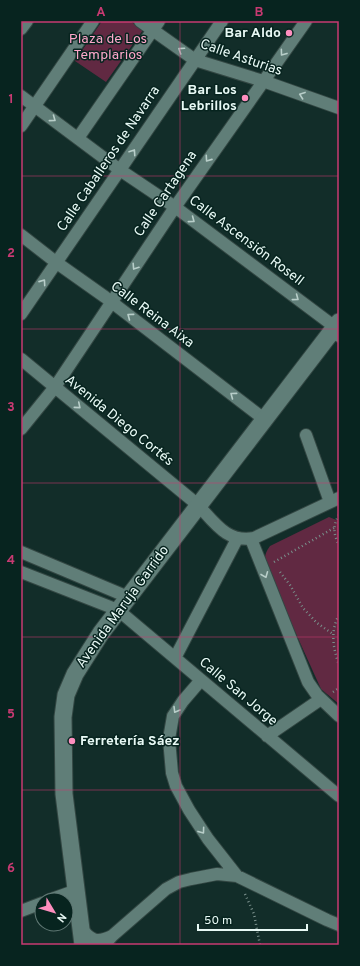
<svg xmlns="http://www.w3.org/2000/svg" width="360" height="966" font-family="Overpass,sans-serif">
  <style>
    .green { fill: #612942 }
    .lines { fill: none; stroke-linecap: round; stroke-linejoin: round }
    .street-casing { stroke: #334743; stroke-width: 14 }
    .secondary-casing { stroke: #334743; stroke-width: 19 }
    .path { stroke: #798f8b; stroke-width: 2.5; stroke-dasharray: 1 3; stroke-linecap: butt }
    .street { stroke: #607e78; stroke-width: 12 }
    .secondary { stroke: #607e78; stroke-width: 17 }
    .oneway { stroke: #b8cec9 }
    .grid { fill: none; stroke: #c83a72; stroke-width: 1; stroke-opacity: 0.55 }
    .poi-dot { fill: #fd8ebe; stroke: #07241f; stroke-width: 1.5 }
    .labels { text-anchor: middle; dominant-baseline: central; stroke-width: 3; stroke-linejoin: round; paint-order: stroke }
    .poi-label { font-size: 14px; font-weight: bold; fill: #e8f9f5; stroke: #07241f; text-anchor: end }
    .park-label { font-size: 14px; fill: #fda7ca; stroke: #07241f }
    .street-label { font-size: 14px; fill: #e8f9f5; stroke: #07241f }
    .neatline { fill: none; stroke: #c83a72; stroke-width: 1.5 }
    .grid-label { font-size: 13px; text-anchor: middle; font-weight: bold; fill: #c83a72 }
  </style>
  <rect width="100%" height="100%" fill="#122d29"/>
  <path class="green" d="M102 21H130L143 30 106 82 75 61Z
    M329 517 339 521V704L321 689 269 574C265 562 262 557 270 546Z"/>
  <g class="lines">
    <g class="street-casing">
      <path id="street" d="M140 21 195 60 263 81 339 108
        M21 29 27 21
        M21 96 120 170 175 207 335 327 339 336
        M21 126 93 21
        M78 138 159 21
        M21 235 57 263 105 297 264 419
        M21 314 222 21
        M21 359 198 505C215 523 227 543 254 538L339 498
        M21 429 55 387 175 207 306 21
        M306 435 330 502
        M251 539 308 682 317 695 339 716
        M21 552 128 597
        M21 572 118 610 339 796
        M175 658 237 539
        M201 680 183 701 173 716 169 739 172 773 176 786 189 810 208 839 237 876
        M267 736 321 699
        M49 900 77 890
        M21 911 42 903
        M81 928C91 941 97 943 112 936
        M104 945 112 936 166 889 179 882 191 879 217 874 237 876 327 920 339 925"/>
    </g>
    <g class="secondary-casing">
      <path id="secondary" d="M83 945 64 794 63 717 66 695 75 674 101 633 339 322"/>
    </g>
    <path class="path" d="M339 515C333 525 333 534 339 545
      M274 562 334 528
      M280 572 290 585 303 608 317 623 333 634
      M339 615C330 631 333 648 339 665
      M333 692 339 688
      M245 894 254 914 260 945"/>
    <use href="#street" class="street"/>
    <use href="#secondary" class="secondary"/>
  </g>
  <defs><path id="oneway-chevron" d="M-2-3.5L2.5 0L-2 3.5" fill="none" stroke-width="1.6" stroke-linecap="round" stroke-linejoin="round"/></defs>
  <g class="oneway">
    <use href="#oneway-chevron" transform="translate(181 50) rotate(-146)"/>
    <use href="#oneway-chevron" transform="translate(283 53) rotate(126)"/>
    <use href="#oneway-chevron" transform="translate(302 95) rotate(-160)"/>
    <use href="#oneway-chevron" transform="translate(53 119) rotate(36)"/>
    <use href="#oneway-chevron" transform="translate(133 152) rotate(-56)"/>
    <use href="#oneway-chevron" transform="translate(208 159) rotate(125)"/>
    <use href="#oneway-chevron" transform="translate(192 220) rotate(37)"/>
    <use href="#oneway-chevron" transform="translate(135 267) rotate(123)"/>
    <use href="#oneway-chevron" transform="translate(43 282) rotate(-55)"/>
    <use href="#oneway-chevron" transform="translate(296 298) rotate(37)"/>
    <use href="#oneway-chevron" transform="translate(130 316) rotate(-143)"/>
    <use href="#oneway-chevron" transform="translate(233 395) rotate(-143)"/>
    <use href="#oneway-chevron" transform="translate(78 406) rotate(40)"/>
    <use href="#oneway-chevron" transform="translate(265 575) rotate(68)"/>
    <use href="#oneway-chevron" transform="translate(176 710) rotate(121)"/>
    <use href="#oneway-chevron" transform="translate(202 831) rotate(54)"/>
  </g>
  <path class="grid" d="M180 21V945M21 176H339M21 329H339M21 483H339M21 637H339M21 790H339"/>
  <g class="poi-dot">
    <circle cx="289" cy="33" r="4"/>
    <circle cx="245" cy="98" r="4"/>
    <circle cx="72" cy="741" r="4"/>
  </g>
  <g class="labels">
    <g class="poi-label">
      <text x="281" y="33">Bar Aldo</text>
      <text x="237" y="90">Bar Los<tspan x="237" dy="16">Lebrillos</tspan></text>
      <text x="80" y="741" text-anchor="start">Ferretería Sáez</text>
    </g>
    <g class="park-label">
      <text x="108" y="39">Plaza de Los<tspan x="108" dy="16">Templarios</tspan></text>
    </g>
    <g class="street-label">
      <text transform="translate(241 58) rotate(19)">Calle Asturias</text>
      <text transform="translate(109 159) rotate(-56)">Calle Caballeros de Navarra</text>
      <text transform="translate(166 194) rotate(-56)">Calle Cartagena</text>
      <text transform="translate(246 241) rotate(37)">Calle Ascensión Rosell</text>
      <text transform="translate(152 315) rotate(37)">Calle Reina Aixa</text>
      <text transform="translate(119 421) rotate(39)">Avenida Diego Cortés</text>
      <text transform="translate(123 607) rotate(-54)">Avenida Maruja Garrido</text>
      <text transform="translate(238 692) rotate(40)">Calle San Jorge</text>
    </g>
  </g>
  <rect width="360" height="966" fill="none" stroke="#07241f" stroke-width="44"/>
  <g transform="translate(54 912) rotate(128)"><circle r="19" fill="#07241f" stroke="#617975"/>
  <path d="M0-3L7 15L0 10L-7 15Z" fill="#fd8ebe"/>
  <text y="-6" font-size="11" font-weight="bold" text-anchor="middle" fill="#e8f9f5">N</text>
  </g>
  <path d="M198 924v6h109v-6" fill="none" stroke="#e8f9f5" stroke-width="2"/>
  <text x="204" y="924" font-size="12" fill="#e8f9f5" stroke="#07241f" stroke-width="3" paint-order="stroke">50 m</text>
  <rect x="22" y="22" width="316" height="922" class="neatline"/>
  <g class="grid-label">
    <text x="101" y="16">A</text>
    <text x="259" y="16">B</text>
    <text x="11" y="103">1</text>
    <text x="11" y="257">2</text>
    <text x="11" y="411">3</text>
    <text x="11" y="564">4</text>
    <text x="11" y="718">5</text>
    <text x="11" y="872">6</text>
  </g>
</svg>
